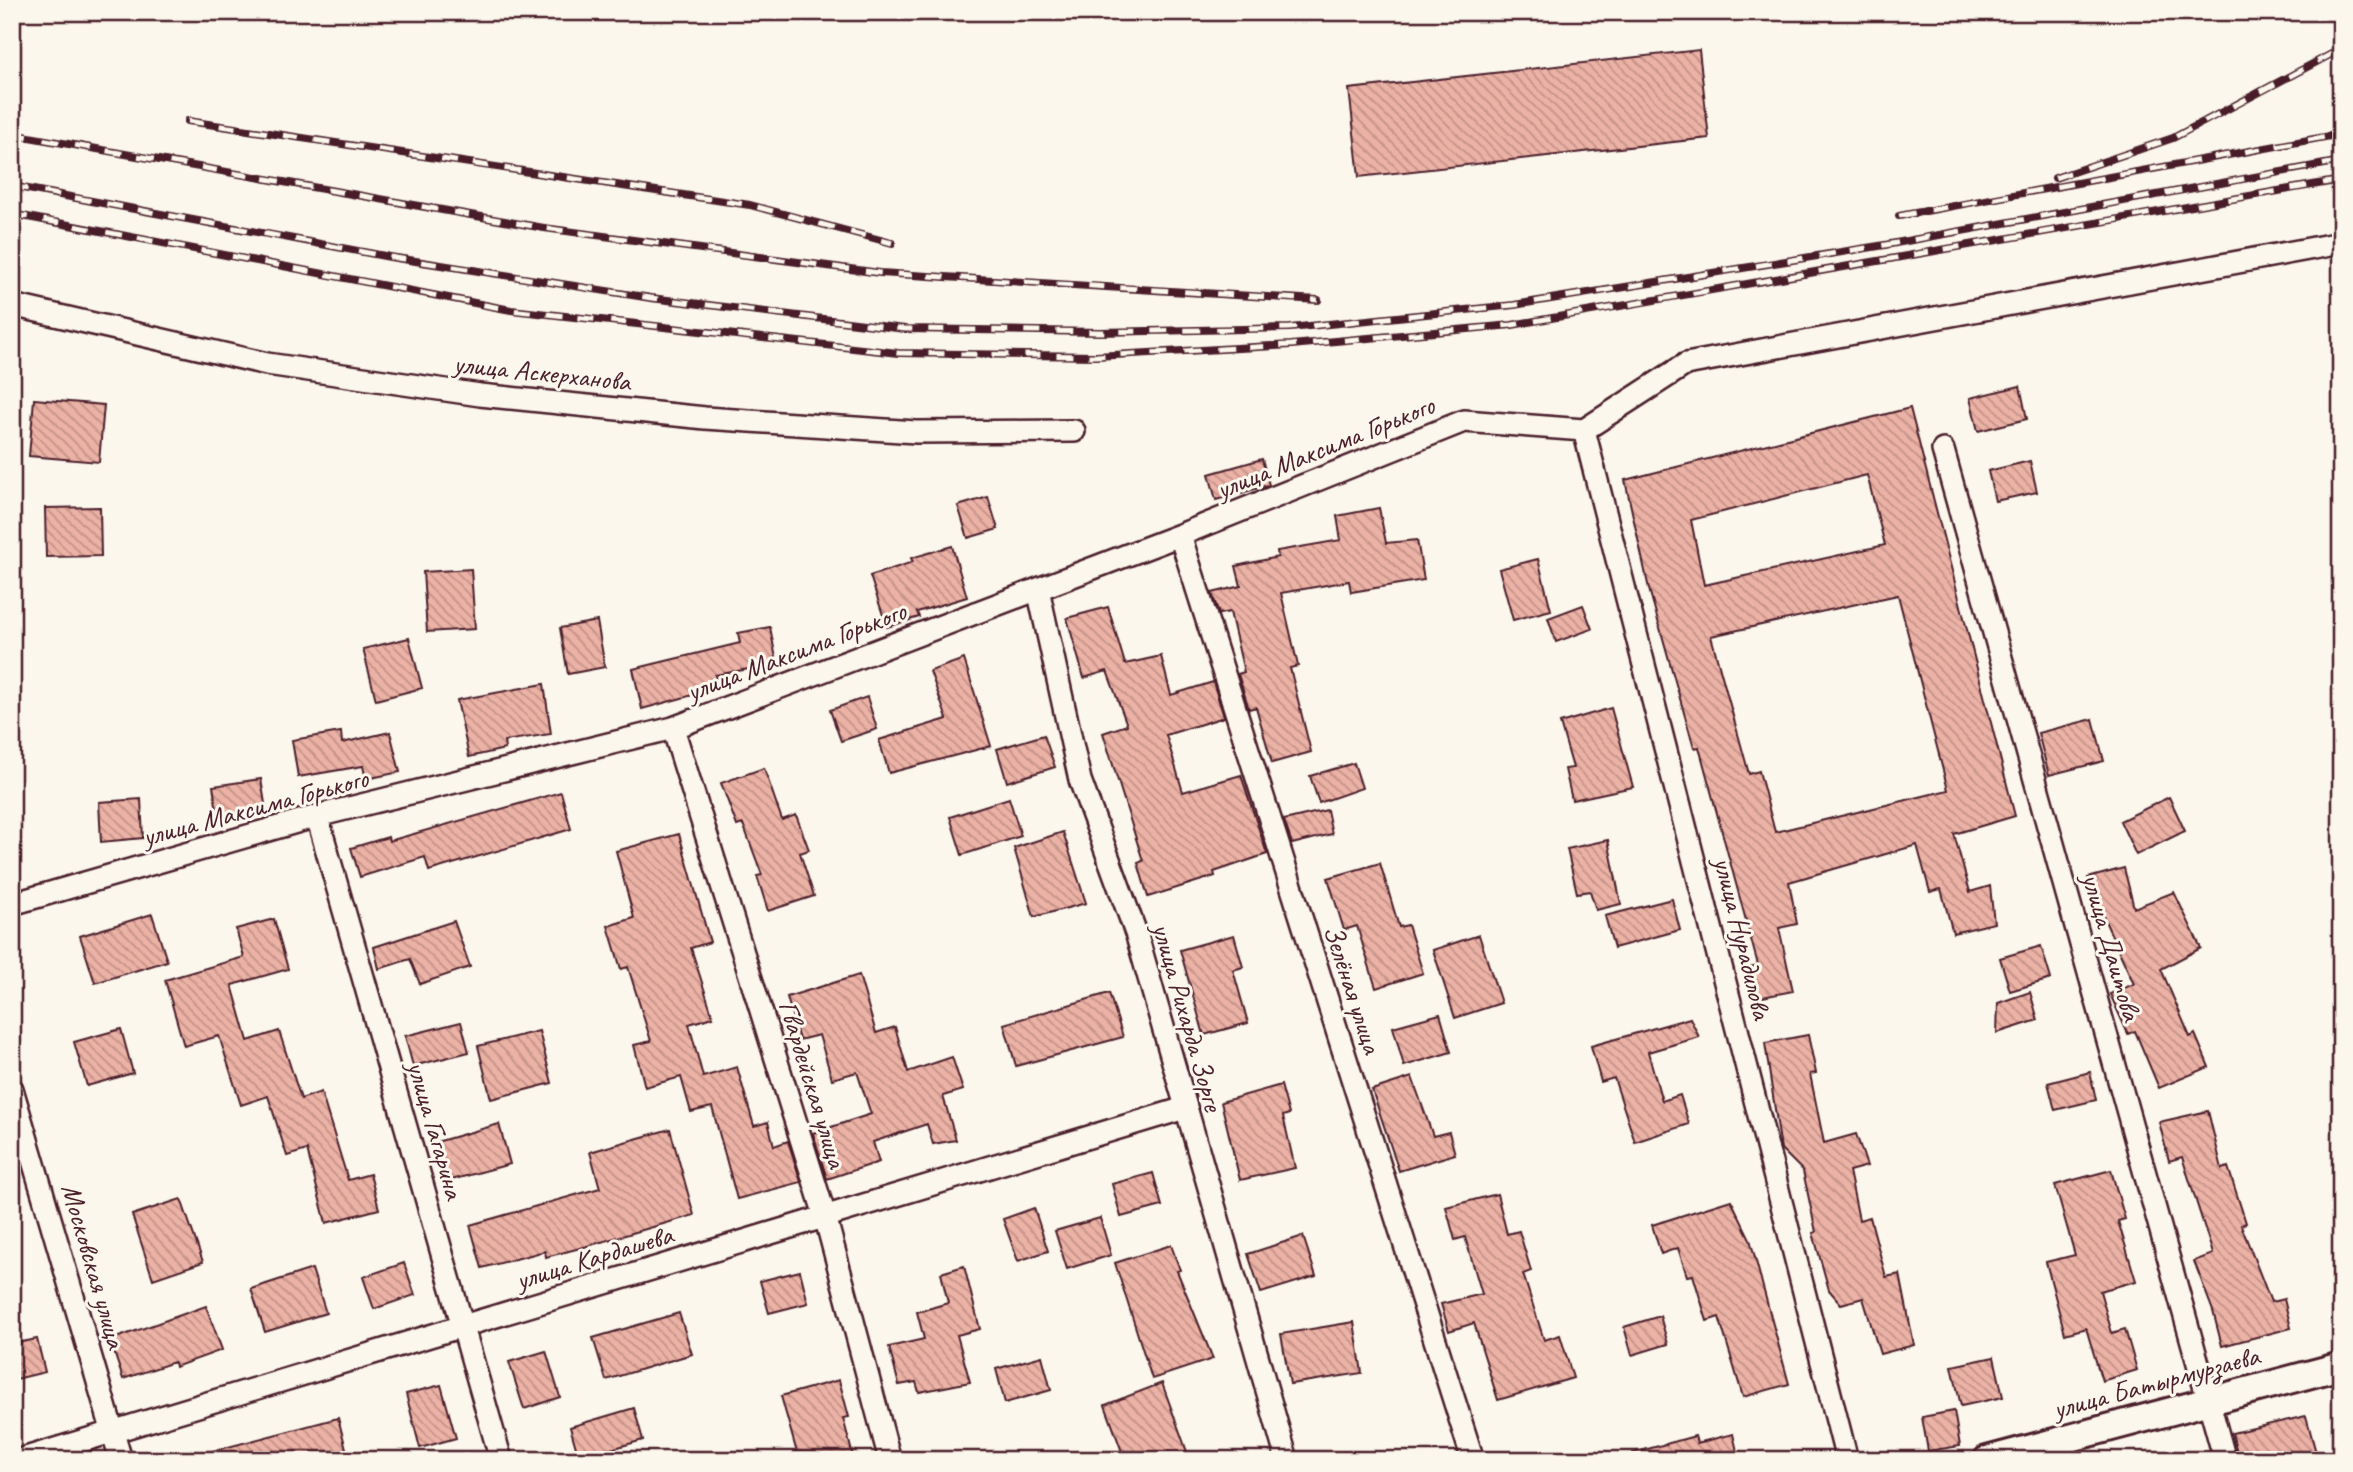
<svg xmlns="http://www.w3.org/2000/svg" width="2353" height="1472" font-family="Caveat,sans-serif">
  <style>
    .building { fill: url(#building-back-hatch); stroke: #4a1f2b; stroke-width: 2; fill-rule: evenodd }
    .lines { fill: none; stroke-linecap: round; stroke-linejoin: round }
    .minor-casing { stroke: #4a1f2b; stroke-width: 26 }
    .tertiary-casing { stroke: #4a1f2b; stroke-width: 32 }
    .minor { stroke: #fbf7ec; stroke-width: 21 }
    .tertiary { stroke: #fbf7ec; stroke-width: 26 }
    .rail-casing { stroke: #4a1f2b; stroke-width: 8 }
    .rail { stroke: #fbf7ec; stroke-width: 5; stroke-dasharray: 16; stroke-linecap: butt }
    .labels { text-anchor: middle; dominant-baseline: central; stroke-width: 6; stroke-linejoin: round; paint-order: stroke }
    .street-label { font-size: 28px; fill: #4a1f2b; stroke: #fbf7ec }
  </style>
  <defs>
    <pattern id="building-back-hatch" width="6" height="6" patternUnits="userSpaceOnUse" patternTransform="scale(1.75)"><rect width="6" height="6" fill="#ecb2a6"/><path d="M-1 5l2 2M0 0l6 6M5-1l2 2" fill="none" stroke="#c19087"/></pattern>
  </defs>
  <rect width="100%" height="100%" fill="#fbf7ec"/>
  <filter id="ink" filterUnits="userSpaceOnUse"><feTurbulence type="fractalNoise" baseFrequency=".0143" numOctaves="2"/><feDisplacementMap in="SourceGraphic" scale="14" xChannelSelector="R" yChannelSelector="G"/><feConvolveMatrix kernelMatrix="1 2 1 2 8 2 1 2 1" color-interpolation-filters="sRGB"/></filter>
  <g filter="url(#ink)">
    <path class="building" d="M1699 50 1709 138 1359 177 1349 89Z
      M2020 386 2027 419 1978 431 1970 398Z
      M34 399 104 405 99 462 29 456Z
      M1910 408 2015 816 1954 834 1970 892 1990 886 1994 923 1953 933 1941 889 1930 892 1917 845 1789 882 1797 924 1779 928 1793 991 1752 999 1745 968 1758 965 1699 747 1694 748 1649 589 1625 480ZM1867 475 1885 545 1704 585 1691 520ZM1898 595 1948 790 1775 832 1759 771 1749 774 1711 636Z
      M1262 459 1269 485 1216 500 1209 474Z
      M2030 461 2037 492 1995 501 1988 471Z
      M988 497 998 529 968 538 958 506Z
      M100 507 101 556 46 557 45 508Z
      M1379 508 1386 543 1417 540 1424 580 1351 592 1349 581 1281 593 1298 666 1290 668 1311 752 1272 763 1256 707 1249 709 1238 674 1244 672 1230 612 1219 614 1212 593 1241 586 1236 566 1278 557 1277 551 1341 540 1337 516Z
      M952 546 967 597 917 612 919 617 887 627 870 576 913 562 911 558Z
      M1538 559 1551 610 1513 620 1499 569Z
      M471 569 475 629 427 632 423 572Z
      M1583 605 1592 629 1556 642 1548 618Z
      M1108 607 1125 664 1161 656 1171 695 1213 682 1224 717 1166 735 1183 792 1241 775 1267 854 1214 872 1215 876 1148 897 1138 863 1143 861 1103 733 1127 725 1107 671 1084 678 1067 618Z
      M597 621 605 667 568 674 560 628Z
      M770 627 777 664 715 675 718 688 642 709 633 669 740 643 738 633Z
      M409 638 422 688 376 700 363 649Z
      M964 659 991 746 889 773 879 740 947 719 930 671Z
      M544 684 551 734 504 741 505 749 469 757 457 700Z
      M867 697 877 729 841 741 830 710Z
      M1611 708 1633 787 1572 800 1565 769 1573 768 1560 723Z
      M2093 719 2104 761 2049 775 2038 733Z
      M341 732 342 743 390 732 400 772 366 779 363 766 298 777 292 740Z
      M1044 735 1055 767 1007 782 997 749Z
      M1354 763 1362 788 1319 803 1310 776Z
      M764 768 782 820 796 815 809 850 800 853 814 896 768 911 757 876 762 875 743 824 737 826 721 783Z
      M261 779 266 810 218 817 213 786Z
      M561 792 571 829 429 871 425 857 360 877 351 848 388 837 389 841Z
      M2169 797 2185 831 2136 855 2120 821Z
      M1009 798 1021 836 962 855 950 817Z
      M141 799 143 838 101 842 99 802Z
      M1327 810 1332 834 1292 844 1284 820Z
      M1063 832 1086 903 1034 917 1014 848Z
      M679 834 710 942 691 948 713 1017 689 1024 703 1077 737 1067 754 1126 768 1122 774 1146 788 1141 801 1182 737 1199 712 1107 691 1112 681 1077 645 1087 634 1045 651 1041 628 967 621 969 608 926 634 918 616 851Z
      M1608 840 1621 904 1596 910 1590 891 1577 893 1567 849Z
      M1380 863 1399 927 1408 925 1423 973 1376 988 1357 926 1344 930 1328 878Z
      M2124 868 2134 908 2174 892 2201 948 2161 969 2190 1037 2195 1034 2209 1067 2159 1088 2135 1031 2128 1034 2110 994 2134 984 2100 910 2096 911 2088 878Z
      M1672 899 1680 930 1614 948 1605 916Z
      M152 914 167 961 95 983 80 936Z
      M274 919 288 969 232 985 248 1041 279 1031 301 1099 321 1092 348 1180 370 1174 379 1209 326 1223 307 1150 287 1156 268 1096 241 1105 219 1036 184 1046 165 980 244 957 236 929Z
      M454 921 470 967 420 984 410 959 379 969 374 947Z
      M1234 935 1243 967 1233 970 1248 1023 1204 1035 1180 950Z
      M1479 935 1501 1003 1455 1018 1433 950Z
      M2041 946 2051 979 2010 991 2000 958Z
      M859 975 876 1033 895 1027 908 1072 952 1057 963 1090 943 1096 956 1140 933 1144 927 1124 873 1142 879 1162 827 1179 813 1133 871 1114 857 1072 832 1079 819 1035 799 1040 787 997Z
      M2030 992 2038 1020 1997 1033 1998 1003Z
      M1109 993 1123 1037 1016 1066 1004 1024Z
      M1440 1014 1451 1052 1404 1066 1393 1027Z
      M1690 1018 1699 1037 1648 1052 1662 1101 1680 1095 1689 1124 1635 1142 1614 1078 1601 1082 1591 1046Z
      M461 1022 469 1052 413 1066 405 1036Z
      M121 1029 133 1073 87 1086 74 1042Z
      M539 1031 552 1083 491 1099 478 1046Z
      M1808 1035 1816 1073 1810 1074 1824 1143 1856 1134 1867 1166 1849 1171 1859 1220 1870 1217 1886 1277 1900 1274 1914 1345 1880 1354 1863 1298 1841 1304 1829 1290 1813 1233 1816 1232 1803 1171 1781 1149 1765 1043Z
      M2090 1072 2096 1100 2055 1110 2048 1083Z
      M1412 1077 1433 1136 1449 1132 1455 1154 1399 1171 1372 1090Z
      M1281 1085 1289 1114 1283 1116 1295 1168 1240 1180 1221 1102Z
      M2208 1111 2222 1169 2228 1167 2246 1223 2241 1225 2271 1302 2284 1299 2291 1328 2222 1346 2213 1311 2194 1261 2213 1254 2182 1157 2169 1161 2159 1122Z
      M499 1124 510 1164 444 1182 433 1143Z
      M670 1129 694 1215 584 1247 546 1257 545 1251 482 1268 470 1225 600 1188 590 1152Z
      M2111 1170 2125 1219 2118 1221 2136 1281 2100 1291 2112 1333 2125 1329 2137 1370 2102 1381 2086 1328 2065 1334 2046 1262 2075 1255 2055 1185Z
      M1153 1173 1162 1206 1121 1217 1112 1184Z
      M1497 1194 1507 1234 1519 1231 1531 1271 1523 1274 1544 1340 1560 1335 1573 1378 1498 1400 1474 1323 1449 1331 1441 1304 1482 1294 1465 1237 1455 1240 1446 1207Z
      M181 1199 203 1262 153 1279 132 1215Z
      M1731 1200 1750 1239 1789 1384 1743 1397 1719 1317 1707 1321 1693 1275 1687 1276 1678 1248 1661 1254 1652 1225Z
      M1034 1208 1048 1251 1018 1261 1003 1219Z
      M1100 1218 1111 1255 1067 1269 1055 1231Z
      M1303 1236 1316 1276 1261 1293 1248 1254Z
      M1171 1245 1180 1270 1177 1271 1213 1359 1152 1379 1115 1263Z
      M404 1263 415 1295 374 1309 363 1277Z
      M964 1266 980 1329 957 1335 970 1382 919 1392 916 1382 899 1385 889 1347 924 1339 917 1312 948 1303 941 1273Z
      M312 1269 326 1313 265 1332 251 1289Z
      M800 1271 808 1303 769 1313 760 1281Z
      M206 1306 222 1350 175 1367 174 1362 123 1379 110 1340Z
      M679 1313 692 1354 606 1380 593 1338Z
      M1660 1316 1668 1344 1632 1355 1624 1327Z
      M1354 1322 1362 1373 1290 1384 1281 1334Z
      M37 1339 45 1372 12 1380V1344Z
      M546 1351 560 1397 524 1409 509 1362Z
      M1042 1356 1051 1390 1005 1403 996 1369Z
      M1994 1357 2003 1397 1961 1406 1952 1366Z
      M839 1380 849 1417 843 1418 854 1460H799L781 1396Z
      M1162 1383 1190 1460H1125L1105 1405Z
      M441 1385 456 1438 420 1448 406 1394Z
      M634 1408 643 1440 579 1458 570 1427Z
      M1954 1411 1960 1446 1928 1451 1922 1417Z
      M2306 1416 2318 1460H2239L2232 1433Z
      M338 1418 349 1460H209V1452Z
      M1733 1434 1739 1460H1634L1633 1453 1695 1436 1697 1443Z"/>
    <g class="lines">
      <g class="minor-casing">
        <path id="minor" d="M12 305 267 364 480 395 705 418 916 432 1074 431
          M1584 430 1847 1460
          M1584 430 1686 364 2341 243
          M1943 450 2225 1460
          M1180 535 1473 1460
          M1038 589 1080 780 1137 936 1287 1460
          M673 728 825 1216 890 1460
          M317 816 501 1460
          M12 904 317 816 673 728 1180 535 1464 421 1584 430
          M12 1089 121 1460
          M19 1460 1185 1108"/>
      </g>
      <g class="tertiary-casing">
        <path id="tertiary" d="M1987 1460 2341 1366"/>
      </g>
      <use href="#minor" class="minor"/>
      <use href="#tertiary" class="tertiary"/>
      <g class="rail-casing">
        <path id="rail" d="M188 121 750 205 892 243
          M12 134 544 228 880 273 1318 300
          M2055 178 2173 138 2341 49
          M12 186 390 257 651 298 905 329 1100 332 1290 328 1514 305 1885 245 2341 161
          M12 214 511 310 898 353 1096 356 1291 345 1512 325 2341 180
          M1899 216 2341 134"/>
      </g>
      <use href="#rail" class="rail"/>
    </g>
  </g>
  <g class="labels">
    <g class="street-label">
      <text transform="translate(542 372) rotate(6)">улица Аскерханова</text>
      <text transform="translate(1325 447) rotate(-22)">улица Максима Горького</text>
      <text transform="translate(796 651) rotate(-21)">улица Максима Горького</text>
      <text transform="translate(255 807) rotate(-15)">улица Максима Горького</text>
      <text transform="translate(1743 938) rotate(76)">улица Нурадилова</text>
      <text transform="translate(2112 947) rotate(74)">улица Даитова</text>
      <text transform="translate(1353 989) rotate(72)">Зелёная улица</text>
      <text transform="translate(1188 1017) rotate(74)">улица Рихарда Зорге</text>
      <text transform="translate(813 1084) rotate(73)">Гвардейская улица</text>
      <text transform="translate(436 1130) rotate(74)">улица Гагарина</text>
      <text transform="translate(594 1257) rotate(-17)">улица Кардашева</text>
      <text transform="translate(94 1266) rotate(74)">Московская улица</text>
      <text transform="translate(2156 1382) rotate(-15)">улица Батырмурзаева</text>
    </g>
  </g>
  <rect width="2353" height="1472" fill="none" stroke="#fbf7ec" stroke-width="42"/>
  <rect x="21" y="21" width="2311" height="1430" fill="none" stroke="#4a1f2b" stroke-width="2.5" filter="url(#ink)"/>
</svg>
